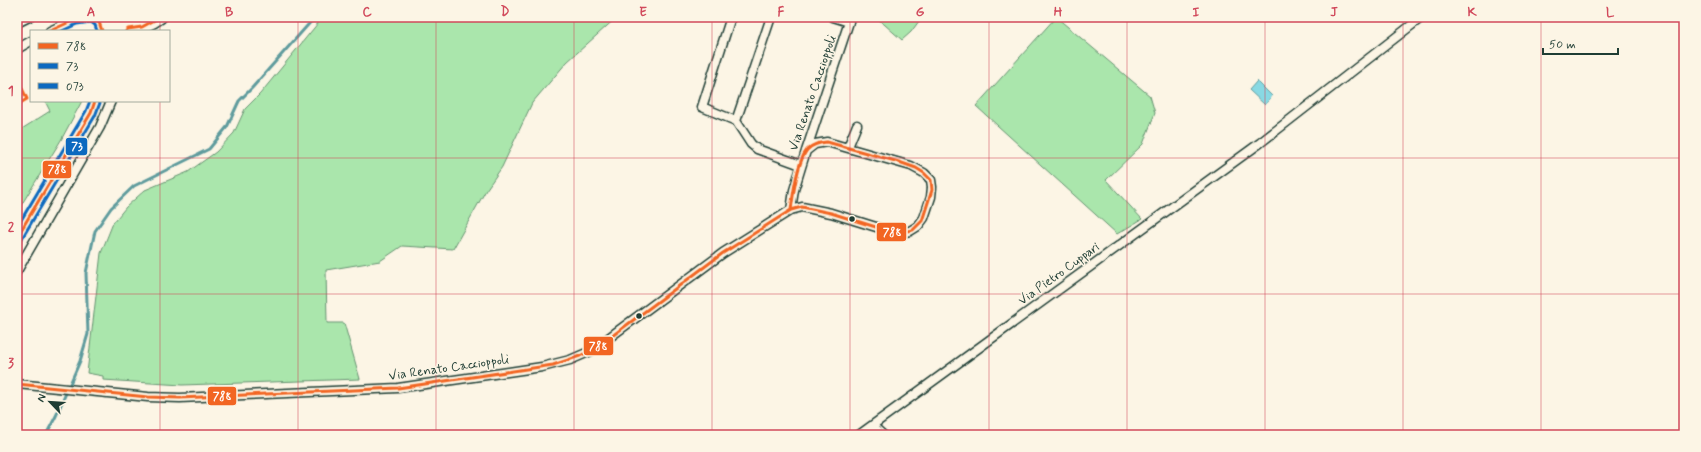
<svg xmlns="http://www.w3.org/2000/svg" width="1701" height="452" font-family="Mynerve,sans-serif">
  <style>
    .green { fill: #aae6ac; stroke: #649270 }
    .water { fill: #88d9e3; stroke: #5e9b9d }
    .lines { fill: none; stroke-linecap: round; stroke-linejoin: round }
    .stream { stroke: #5e9b9d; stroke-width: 3 }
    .street-casing { stroke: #1f3d34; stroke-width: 11 }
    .secondary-casing { stroke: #1f3d34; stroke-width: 15 }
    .street { stroke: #fcf5e5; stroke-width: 8 }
    .secondary { stroke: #fcf5e5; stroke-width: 12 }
    .bus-1-casing { stroke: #fcf5e5; stroke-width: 6 }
    .bus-2-casing { stroke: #fcf5e5; stroke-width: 6 }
    .bus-3-casing { stroke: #fcf5e5; stroke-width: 6 }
    .bus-1 { stroke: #f26522; stroke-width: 3 }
    .bus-2 { stroke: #0c69bf; stroke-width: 3 }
    .bus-3 { stroke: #0c69bf; stroke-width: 3 }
    .grid { fill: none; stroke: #d1495b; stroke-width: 1; stroke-opacity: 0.55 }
    .bus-dot { fill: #1f3d34; stroke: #fcf5e5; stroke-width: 1.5 }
    .labels { text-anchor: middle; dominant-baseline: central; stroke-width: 3; stroke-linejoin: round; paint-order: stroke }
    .street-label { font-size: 13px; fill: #1f3d34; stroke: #fcf5e5 }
    .line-badge { stroke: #fcf5e5; stroke-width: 1.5 }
    .badge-label { font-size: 11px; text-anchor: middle; font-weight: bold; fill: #fff }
    .neatline { fill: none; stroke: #d1495b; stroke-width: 1.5 }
    .grid-label { font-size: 13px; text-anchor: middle; font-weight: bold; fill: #d1495b }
  </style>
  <rect width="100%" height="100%" fill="#fcf5e5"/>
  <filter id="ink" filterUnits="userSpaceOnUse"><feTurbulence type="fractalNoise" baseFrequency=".025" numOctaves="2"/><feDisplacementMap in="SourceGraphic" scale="8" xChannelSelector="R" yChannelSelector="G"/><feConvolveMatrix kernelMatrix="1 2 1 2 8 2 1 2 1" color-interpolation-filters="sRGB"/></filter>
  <g filter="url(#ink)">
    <path class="green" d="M323 17H617L567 62 532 103 502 167 486 190 453 249 402 246 380 261 326 270 327 323H344L360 379 182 385 103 380V376L87 373 101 253 113 223 126 207 145 190 188 172 216 152 234 133 245 109 260 94Z
      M876 17H922L911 32 902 40Z
      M1056 17 1150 96 1155 113 1143 144 1106 180 1142 219 1117 234 976 106Z
      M45 101H82L61 140 17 212V132L50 111Z"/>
    <path class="water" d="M1257 81 1272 96 1265 105 1249 90Z"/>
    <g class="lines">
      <path class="stream" d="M46 435 56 416 80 361 88 334 86 273 95 231 111 208 134 186 209 149 227 127 239 101 252 88 315 17"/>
      <g class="street-casing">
        <path id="street" d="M731 17 702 107 736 121 751 144 757 149 801 165
          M17 23 29 17
          M50 31 76 19 92 17
          M17 49 31 41
          M736 121 771 17
          M848 147 857 125
          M791 210 794 190 806 151 849 22 833 17
          M17 271 100 127 111 101
          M17 384 148 397 180 398 398 388 542 367 570 360 591 351 723 253 791 210 802 207 831 213 889 231 900 233 910 231 918 226 924 218 931 197 932 187 931 180 924 173 911 166 827 142 815 144 806 151
          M873 426 883 435
          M859 435 1260 143 1422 17"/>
      </g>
      <g class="secondary-casing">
        <path id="secondary" d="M92 17C113 32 139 33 160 17
          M17 237 91 113 95 101"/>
      </g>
      <use href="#street" class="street"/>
      <use href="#secondary" class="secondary"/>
      <g class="bus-1-casing">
        <path id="bus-1" d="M50 31 76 19 92 17 99 22 102 31
          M126 31 128 29 142 27 160 17
          M17 78 27 99 17 105
          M827 142 899 162 916 168 924 173 931 180 932 190 922 221 913 230 895 233 831 213 802 207 791 210C793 195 797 162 807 150 812 144 820 143 827 142Z
          M17 237 91 113 95 101
          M17 384 148 397 180 398 398 388 553 365 580 356 600 345 723 253 791 210"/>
      </g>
      <g class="bus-2-casing">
        <path id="bus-2" d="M62 31 77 24 91 22 95 25 97 31
          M21 240 95 116 100 103"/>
      </g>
      <g class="bus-3-casing">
        <path id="bus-3" d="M17 227 86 111 90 101"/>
      </g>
      <use href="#bus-1" class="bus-1"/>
      <use href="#bus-2" class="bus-2"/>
      <use href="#bus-3" class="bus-3"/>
    </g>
  </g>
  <path class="grid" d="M160 17V31M298 17V435M436 17V435M574 17V435M712 17V435M850 17V435M989 17V435M1127 17V435M1265 17V435M1403 17V435M1541 17V435M160 101V435M17 158H1684M17 294H1684"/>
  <g class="bus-dot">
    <circle cx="852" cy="219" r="3.5"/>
    <circle cx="639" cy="316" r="3.5"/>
  </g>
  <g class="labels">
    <g class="street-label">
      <text transform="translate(813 93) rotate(-71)">Via Renato Caccioppoli</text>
      <text transform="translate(1059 274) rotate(-36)">Via Pietro Cuppari</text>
      <text transform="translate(449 368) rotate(-8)">Via Renato Caccioppoli</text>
    </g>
  </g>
  <g class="line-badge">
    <rect x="65" y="137" width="23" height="19" rx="4" fill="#0c69bf"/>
    <rect x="42" y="160" width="30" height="19" rx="4" fill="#f26522"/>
    <rect x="876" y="222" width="31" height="20" rx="4" fill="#f26522"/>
    <rect x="583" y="336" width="31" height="20" rx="4" fill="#f26522"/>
    <rect x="207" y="386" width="30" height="20" rx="4" fill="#f26522"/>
  </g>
  <g class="badge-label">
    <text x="77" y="150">73</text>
    <text x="57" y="173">788</text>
    <text x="892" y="236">788</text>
    <text x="598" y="350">788</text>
    <text x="222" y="400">788</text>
  </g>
  <rect width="1701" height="452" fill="none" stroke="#fcf5e5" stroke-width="44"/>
  <rect x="30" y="30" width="140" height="72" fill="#fcf5e5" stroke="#a4ab9e"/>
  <rect x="38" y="43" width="20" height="6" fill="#f26522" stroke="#a4ab9e"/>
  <text x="66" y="50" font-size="12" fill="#1f3d34">788</text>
  <rect x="38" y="63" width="20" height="6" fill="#0c69bf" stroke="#a4ab9e"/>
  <text x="66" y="70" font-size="12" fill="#1f3d34">73</text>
  <rect x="38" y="83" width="20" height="6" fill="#0c69bf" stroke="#a4ab9e"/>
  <text x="66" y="90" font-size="12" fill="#1f3d34">073</text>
  <g transform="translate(50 402) rotate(295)" stroke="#fcf5e5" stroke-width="3" paint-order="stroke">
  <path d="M0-3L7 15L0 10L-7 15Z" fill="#1f3d34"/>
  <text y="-6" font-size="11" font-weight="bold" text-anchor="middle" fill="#1f3d34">N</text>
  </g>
  <path d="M1543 48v6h75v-6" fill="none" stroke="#1f3d34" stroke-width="2"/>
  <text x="1549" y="48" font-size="12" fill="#1f3d34" stroke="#fcf5e5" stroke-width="3" paint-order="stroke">50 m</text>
  <rect x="22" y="22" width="1657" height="408" class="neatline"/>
  <g class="grid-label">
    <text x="91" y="16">A</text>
    <text x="229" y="16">B</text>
    <text x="367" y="16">C</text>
    <text x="505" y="16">D</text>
    <text x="643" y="16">E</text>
    <text x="781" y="16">F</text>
    <text x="920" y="16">G</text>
    <text x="1058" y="16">H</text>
    <text x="1196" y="16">I</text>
    <text x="1334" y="16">J</text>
    <text x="1472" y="16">K</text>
    <text x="1610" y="16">L</text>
    <text x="11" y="95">1</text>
    <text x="11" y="231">2</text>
    <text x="11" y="367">3</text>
  </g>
</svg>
